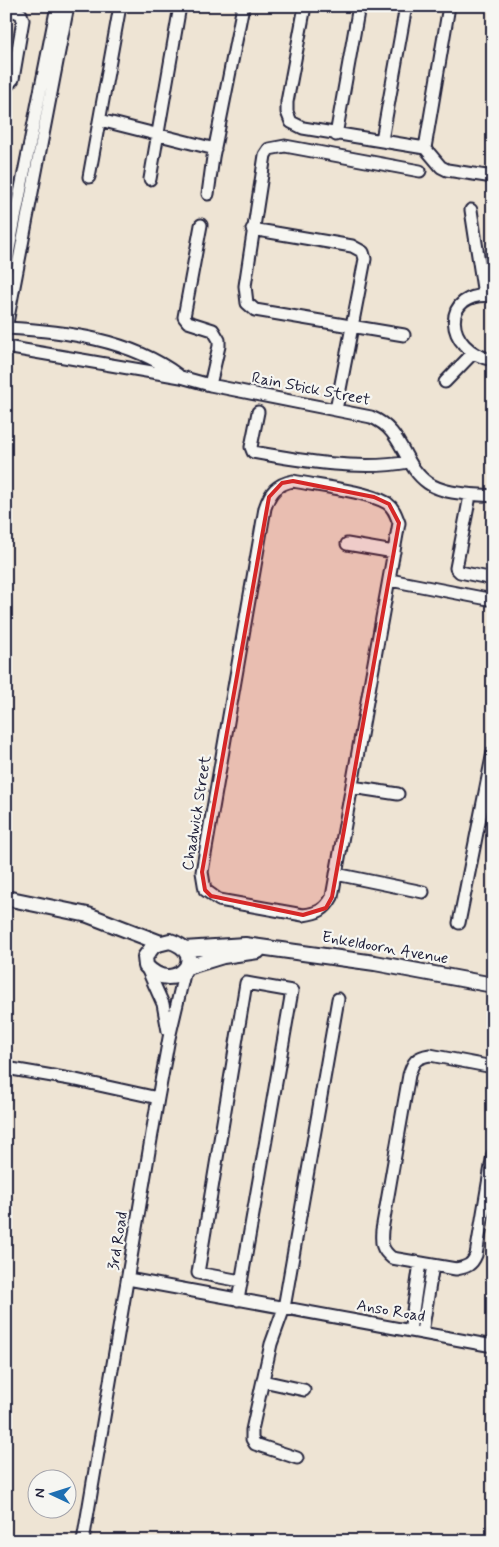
<svg xmlns="http://www.w3.org/2000/svg" width="499" height="1547" font-family="Mynerve,sans-serif">
  <style>
    .lines { fill: none; stroke-linecap: round; stroke-linejoin: round }
    .minor-casing { stroke: #22223b; stroke-width: 15 }
    .tertiary-casing { stroke: #22223b; stroke-width: 18 }
    .minor { stroke: #f6f6f2; stroke-width: 11 }
    .tertiary { stroke: #f6f6f2; stroke-width: 14 }
    .marked { fill: #d62828; fill-opacity: 0.2; stroke: #d62828; stroke-width: 4; stroke-linejoin: round }
    .labels { text-anchor: middle; dominant-baseline: central; stroke-width: 4.5; stroke-linejoin: round; paint-order: stroke }
    .street-label { font-size: 16px; fill: #22223b; stroke: #f6f6f2 }
  </style>
  <rect width="100%" height="100%" fill="#eee4d4"/>
  <filter id="ink" filterUnits="userSpaceOnUse"><feTurbulence type="fractalNoise" baseFrequency=".02" numOctaves="2"/><feDisplacementMap in="SourceGraphic" scale="10" xChannelSelector="R" yChannelSelector="G"/><feConvolveMatrix kernelMatrix="1 2 1 2 8 2 1 2 1" color-interpolation-filters="sRGB"/></filter>
  <g filter="url(#ink)">
    <g class="lines">
      <g class="minor-casing">
        <path id="minor" d="M68 6 61 41 6 328C64 331 130 339 178 375
          M305 6 287 102V112L291 122 303 128 425 148 441 167 447 170 493 177
          M6 8 21 14 23 20 13 79 6 87
          M100 120 215 149
          M336 135 359 6
          M382 140 406 6
          M425 148 449 6
          M89 177 120 6
          M150 179 180 6
          M208 194 213 157 243 6
          M471 210 484 295
          M201 225 184 317 188 322 213 330 219 340V346L210 385
          M252 229 352 246 363 252 365 259 336 410
          M6 264 57 6
          M493 296C440 289 443 351 493 360
          M404 335 255 310 247 303 245 286 265 155 269 149 285 146 420 171
          M6 347 181 377 210 385 371 417C404 430 402 465 428 483 445 495 473 494 493 496
          M445 382 473 353
          M258 412 251 447 253 452C302 461 361 471 409 462
          M293 481C318 486 367 491 387 503 394 508 396 515 399 523L332 897C325 910 318 913 303 915L219 900 205 890 202 872 265 508C270 492 277 484 293 481Z
          M469 501 456 568 460 572 493 579
          M347 544 394 552
          M390 580 493 600
          M352 787 398 794
          M336 874 423 892
          M459 923 493 752
          M146 966 163 1004 168 1031
          M493 1067 430 1055C416 1057 413 1062 409 1075L382 1230C381 1243 381 1249 392 1258L456 1269C467 1267 472 1265 476 1255L493 1154
          M6 1068 76 1080 158 1098
          M128 1279 493 1346
          M238 1300 292 991 246 983 198 1273 241 1281
          M410 1331 420 1263
          M422 1333 433 1265
          M263 1381 304 1390
          M297 1458 255 1444 252 1439V1430L271 1344 284 1308 338 999
          M83 1541 158 1098 169 1038 185 970"/>
      </g>
      <g class="tertiary-casing">
        <path id="tertiary" d="M6 898 88 915 158 942
          M170 941C211 954 175 997 146 966L145 957 154 945Z
          M184 949 245 945 375 963 493 985
          M187 967 223 956 258 951"/>
      </g>
      <use href="#minor" class="minor"/>
      <use href="#tertiary" class="tertiary"/>
    </g>
  </g>
  <path class="marked" d="M293 481 374 497 389 504 399 523 332 897 326 908 303 915 211 896 205 890 202 872 269 497 282 483Z"/>
  <g class="labels">
    <g class="street-label">
      <text transform="translate(311 389) rotate(11)">Rain Stick Street</text>
      <text transform="translate(197 813) rotate(-81)">Chadwick Street</text>
      <text transform="translate(385 948) rotate(10)">Enkeldoorn Avenue</text>
      <text transform="translate(118 1241) rotate(-81)">3rd Road</text>
      <text transform="translate(391 1311) rotate(10)">Anso Road</text>
    </g>
  </g>
  <rect width="499" height="1547" fill="none" stroke="#f6f6f2" stroke-width="25"/>
  <rect x="12" y="12" width="474" height="1522" fill="none" stroke="#22223b" stroke-width="2" filter="url(#ink)"/>
  <g transform="translate(52 1494) rotate(274)"><circle r="24" fill="#f6f6f2" stroke="#a1a1a9"/>
  <path d="M0-4L9 19L0 12L-9 19Z" fill="#1f6fb2"/>
  <text y="-8" font-size="14" font-weight="bold" text-anchor="middle" fill="#22223b">N</text>
  </g>
</svg>
